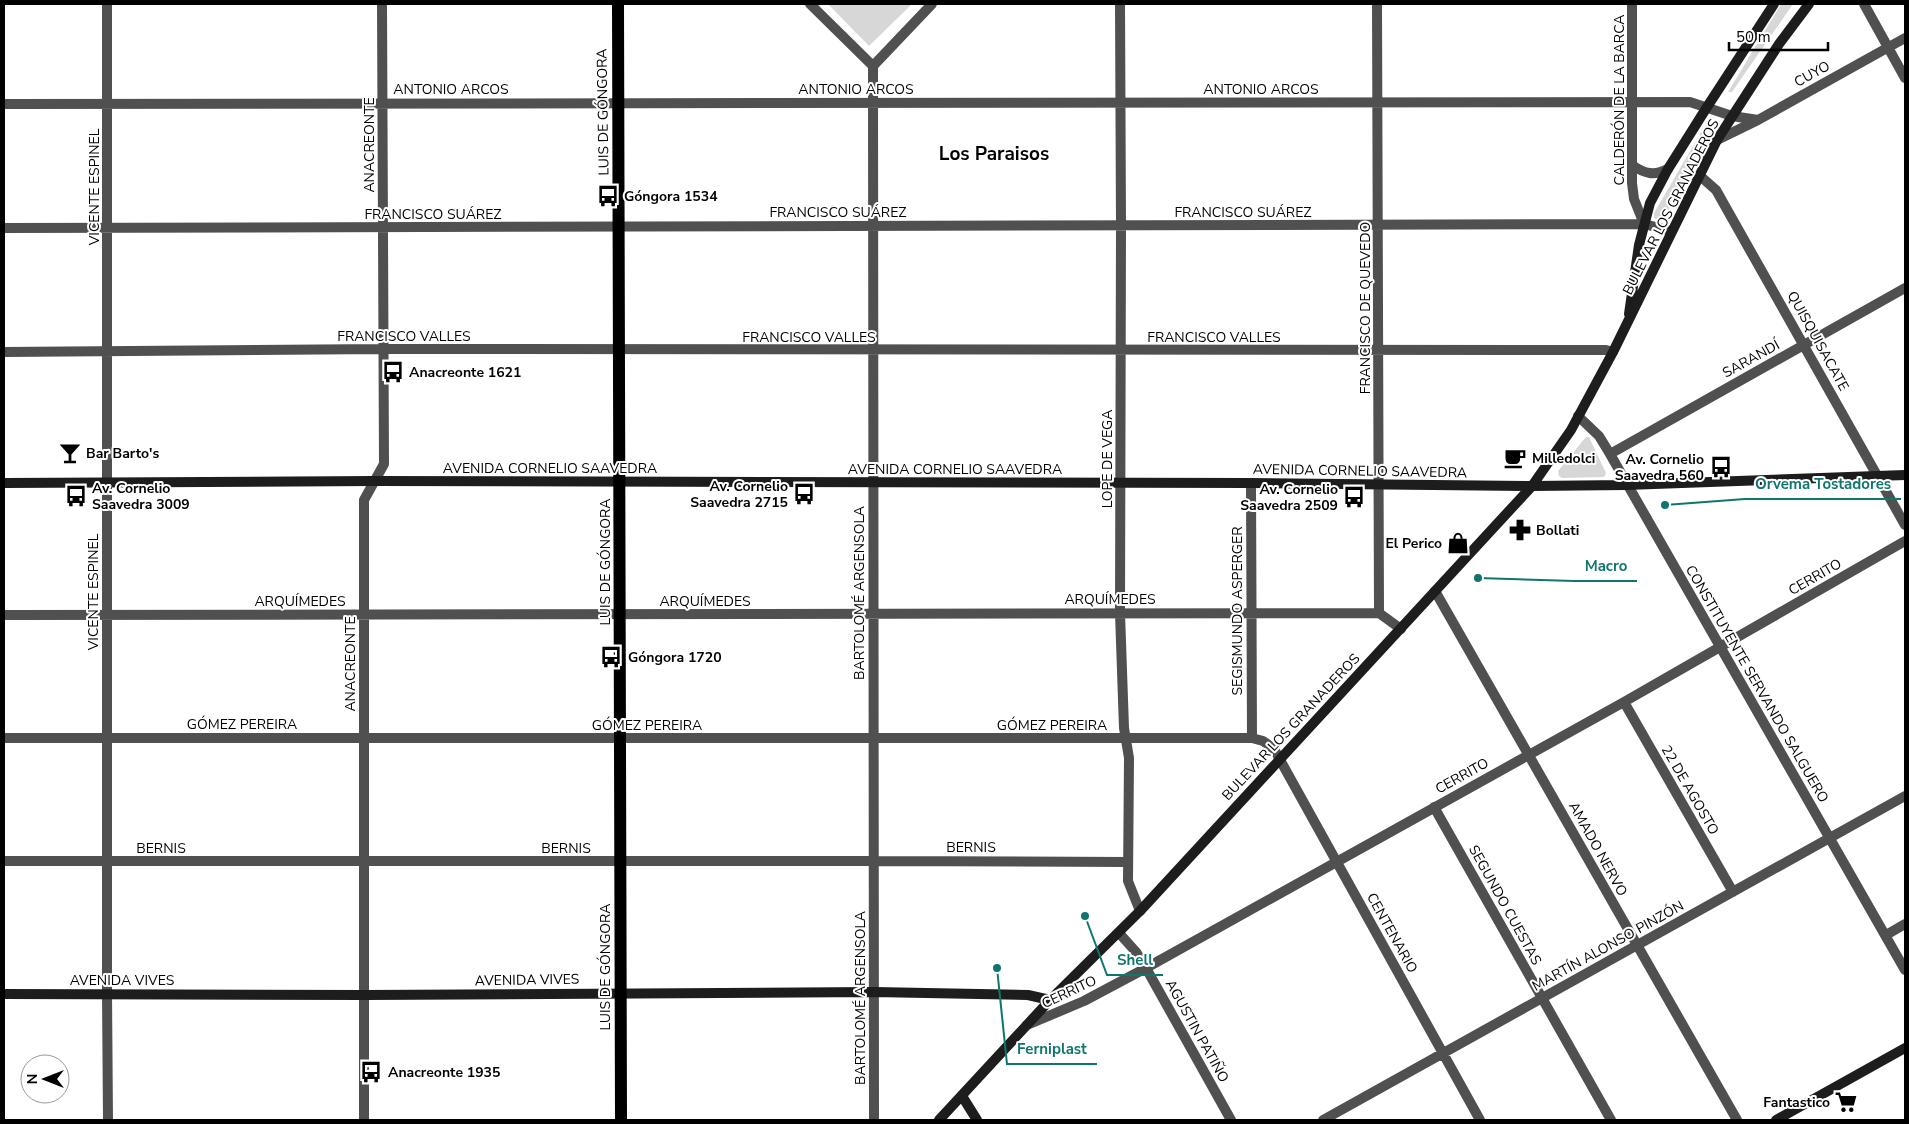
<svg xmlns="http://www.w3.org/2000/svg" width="1909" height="1124" font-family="'Nunito Sans',sans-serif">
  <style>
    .green { fill: #d7d7d7 }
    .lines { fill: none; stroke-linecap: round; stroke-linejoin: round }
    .street { stroke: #505050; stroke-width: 10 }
    .secondary { stroke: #1d1d1d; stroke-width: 10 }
    .primary { stroke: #000; stroke-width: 12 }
    .labels { text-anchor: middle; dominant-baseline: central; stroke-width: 4; stroke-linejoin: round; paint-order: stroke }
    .street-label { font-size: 14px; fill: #000; stroke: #fff }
    .poi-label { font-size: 14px; font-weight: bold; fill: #000; stroke: #fff; text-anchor: start }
    .district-label { font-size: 19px; font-weight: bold; fill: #000; stroke: #fff }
    .leader { fill: none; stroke: #0f766e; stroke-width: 2 }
    .callout-dot { fill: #0f766e; stroke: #fff; stroke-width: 2 }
    .callout-label { font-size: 15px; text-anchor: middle; font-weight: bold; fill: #0f766e; stroke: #fff; stroke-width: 4; stroke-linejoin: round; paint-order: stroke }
  </style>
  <rect width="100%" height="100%" fill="#fff"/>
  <path class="green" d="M828 4H912L869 46Z
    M1781 4H1793L1732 92H1728Z
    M1708 125V130L1682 185 1664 218 1660 221 1654 218V213L1703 129Z
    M1586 437H1589L1606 473 1604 477 1562 478 1559 476 1558 471Z"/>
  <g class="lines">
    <path class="street" d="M107 4V994L108 1120
      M810 4 873 66
      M1120 4 1121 227 1120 613 1124 728 1129 758 1128 881 1140 911
      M1377 4 1379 613
      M1632 4V183L1634 199 1644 224
      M1864 4 1905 78
      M873 66 874 1120
      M873 66 932 4
      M4 104 1690 102 1732 116 1758 120
      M1717 140 1758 120 1905 38
      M1632 165C1645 174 1654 176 1668 169
      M1699 175 1716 190 1905 525
      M4 228 1644 224 1671 231
      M4 352 384 349 1606 350 1613 352
      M1578 416 1599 436 1610 454 1905 970
      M1610 454 1905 288
      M1251 483 1252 738
      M1435 591 1737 1120
      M4 615 1379 613 1401 629
      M1624 702 1733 892
      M4 738H1252L1263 741 1274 749 1480 1120
      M1434 807 1611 1120
      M4 861H875L1128 862
      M1119 933 1136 952 1146 968 1231 1120
      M1886 935 1905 924
      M1027 1025 1084 1001 1146 968 1624 702 1905 541
      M364 1120V500L384 464 382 4
      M1323 1120 1905 796"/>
    <path class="secondary" d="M1629 314 1639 245 1650 203 1668 169 1707 107 1774 4
      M4 483 374 481 1251 483 1532 486 1626 485 1905 475
      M4 994 365 995 874 992 1028 995 1050 1000
      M962 1096 977 1120
      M939 1120 1050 1000 1140 911 1532 486 1571 430 1613 352 1717 140 1779 44 1809 4
      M1776 1120 1905 1048"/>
    <path class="primary" d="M618 4 621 1120"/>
  </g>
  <defs>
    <g id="bus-bare" transform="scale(1.725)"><path d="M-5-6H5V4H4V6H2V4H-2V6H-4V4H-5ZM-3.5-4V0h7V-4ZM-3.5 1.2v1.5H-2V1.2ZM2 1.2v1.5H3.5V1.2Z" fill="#000" stroke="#fff" stroke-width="2.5" paint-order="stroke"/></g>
    <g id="bar-bare" transform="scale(1.725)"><path d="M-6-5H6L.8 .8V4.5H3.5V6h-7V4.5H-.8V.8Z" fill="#000" stroke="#fff" stroke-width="2.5" paint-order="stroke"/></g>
    <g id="cafe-bare" transform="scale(1.725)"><path d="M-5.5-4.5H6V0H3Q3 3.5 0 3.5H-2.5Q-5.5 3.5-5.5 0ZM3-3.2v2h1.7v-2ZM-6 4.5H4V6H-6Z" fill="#000" stroke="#fff" stroke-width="2.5" paint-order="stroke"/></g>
    <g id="pharmacy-bare" transform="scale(1.725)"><path d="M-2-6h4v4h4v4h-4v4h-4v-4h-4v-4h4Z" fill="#000" stroke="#fff" stroke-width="2.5" paint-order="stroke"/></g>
    <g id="shop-bare" transform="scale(1.725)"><path d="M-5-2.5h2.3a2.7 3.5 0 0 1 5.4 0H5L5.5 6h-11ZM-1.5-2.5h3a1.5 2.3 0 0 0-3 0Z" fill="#000" stroke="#fff" stroke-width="2.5" paint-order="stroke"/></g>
    <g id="supermarket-bare" transform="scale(1.725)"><path d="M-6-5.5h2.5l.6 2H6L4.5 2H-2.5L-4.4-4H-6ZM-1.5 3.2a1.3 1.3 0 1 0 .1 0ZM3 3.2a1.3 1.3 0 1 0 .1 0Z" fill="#000" stroke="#fff" stroke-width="2.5" paint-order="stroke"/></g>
  </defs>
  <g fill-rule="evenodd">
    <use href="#bus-bare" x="608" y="196"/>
    <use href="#bus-bare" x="393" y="372"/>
    <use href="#bar-bare" x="70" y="453"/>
    <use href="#cafe-bare" x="1515" y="458"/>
    <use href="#bus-bare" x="1721" y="467"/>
    <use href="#bus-bare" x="804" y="494"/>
    <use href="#bus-bare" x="76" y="496"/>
    <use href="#bus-bare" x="1354" y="497"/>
    <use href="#pharmacy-bare" x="1520" y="530"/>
    <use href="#shop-bare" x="1458" y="543"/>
    <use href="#bus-bare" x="611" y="657"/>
    <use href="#bus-bare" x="371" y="1072"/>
    <use href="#supermarket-bare" x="1846" y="1102"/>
  </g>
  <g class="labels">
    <g class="street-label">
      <text transform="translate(1812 74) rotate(-29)">CUYO</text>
      <text x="451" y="89">ANTONIO ARCOS</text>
      <text x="856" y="89">ANTONIO ARCOS</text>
      <text x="1261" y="89">ANTONIO ARCOS</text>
      <text transform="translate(1619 100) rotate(-90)">CALDERÓN DE LA BARCA</text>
      <text transform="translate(603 112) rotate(-91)">LUIS DE GÓNGORA</text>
      <text transform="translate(369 145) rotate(-90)">ANACREONTE</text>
      <text transform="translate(94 187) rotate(-90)">VICENTE ESPINEL</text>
      <text transform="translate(1671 207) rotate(-63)">BULEVAR LOS GRANADEROS</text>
      <text x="838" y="212">FRANCISCO SUÁREZ</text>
      <text x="1243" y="212">FRANCISCO SUÁREZ</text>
      <text x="433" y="214">FRANCISCO SUÁREZ</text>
      <text transform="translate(1365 308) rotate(-90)">FRANCISCO DE QUEVEDO</text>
      <text x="404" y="336">FRANCISCO VALLES</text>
      <text x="809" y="337">FRANCISCO VALLES</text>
      <text x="1214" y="337">FRANCISCO VALLES</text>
      <text transform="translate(1818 341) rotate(61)">QUISQUISACATE</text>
      <text transform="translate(1751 359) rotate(-29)">SARANDÍ</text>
      <text transform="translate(1107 459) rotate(-90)">LOPE DE VEGA</text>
      <text x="550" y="468">AVENIDA CORNELIO SAAVEDRA</text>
      <text x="955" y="469">AVENIDA CORNELIO SAAVEDRA</text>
      <text transform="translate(1360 471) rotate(1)">AVENIDA CORNELIO SAAVEDRA</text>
      <text transform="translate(605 562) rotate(-90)">LUIS DE GÓNGORA</text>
      <text transform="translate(1815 577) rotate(-30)">CERRITO</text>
      <text transform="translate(93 592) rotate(-90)">VICENTE ESPINEL</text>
      <text transform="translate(859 593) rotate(-90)">BARTOLOMÉ ARGENSOLA</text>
      <text x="1110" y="599">ARQUÍMEDES</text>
      <text x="300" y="601">ARQUÍMEDES</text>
      <text x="705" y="601">ARQUÍMEDES</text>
      <text transform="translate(1237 611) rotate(-90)">SEGISMUNDO ASPERGER</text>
      <text transform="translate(350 664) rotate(-90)">ANACREONTE</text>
      <text transform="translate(1757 684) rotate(60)">CONSTITUYENTE SERVANDO SALGUERO</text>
      <text x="242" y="724">GÓMEZ PEREIRA</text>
      <text x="647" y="725">GÓMEZ PEREIRA</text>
      <text x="1052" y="725">GÓMEZ PEREIRA</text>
      <text transform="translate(1291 727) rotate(-47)">BULEVAR LOS GRANADEROS</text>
      <text transform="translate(1462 776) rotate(-29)">CERRITO</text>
      <text transform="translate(1690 790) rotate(60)">22 DE AGOSTO</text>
      <text x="971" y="847">BERNIS</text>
      <text x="161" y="848">BERNIS</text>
      <text x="566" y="848">BERNIS</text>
      <text transform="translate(1598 849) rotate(61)">AMADO NERVO</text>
      <text transform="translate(1505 905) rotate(61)">SEGUNDO CUESTAS</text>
      <text transform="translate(1392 933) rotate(61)">CENTENARIO</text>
      <text transform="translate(1608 946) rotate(-29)">MARTÍN ALONSO PINZÓN</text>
      <text transform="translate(605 967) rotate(-90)">LUIS DE GÓNGORA</text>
      <text x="122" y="980">AVENIDA VIVES</text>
      <text transform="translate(527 980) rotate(-1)">AVENIDA VIVES</text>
      <text transform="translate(1069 992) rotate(-25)">CERRITO</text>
      <text transform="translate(860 998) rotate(-90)">BARTOLOMÉ ARGENSOLA</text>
      <text transform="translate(1197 1031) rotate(61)">AGUSTIN PATIÑO</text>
    </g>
    <g class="poi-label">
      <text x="624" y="196">Góngora 1534</text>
      <text x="409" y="372">Anacreonte 1621</text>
      <text x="86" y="453">Bar Barto's</text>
      <text x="1532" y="458">Milledolci</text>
      <text x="1704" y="459" text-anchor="end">Av. Cornelio<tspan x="1704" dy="16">Saavedra 560</tspan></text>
      <text x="788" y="486" text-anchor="end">Av. Cornelio<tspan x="788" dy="16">Saavedra 2715</tspan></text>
      <text x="92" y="488">Av. Cornelio<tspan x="92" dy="16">Saavedra 3009</tspan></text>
      <text x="1338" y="489" text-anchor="end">Av. Cornelio<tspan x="1338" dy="16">Saavedra 2509</tspan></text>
      <text x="1536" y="530">Bollati</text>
      <text x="1442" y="543" text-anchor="end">El Perico</text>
      <text x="628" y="657">Góngora 1720</text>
      <text x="388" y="1072">Anacreonte 1935</text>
      <text x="1830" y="1102" text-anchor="end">Fantastico</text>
    </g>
    <g class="district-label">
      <text x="994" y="154">Los Paraisos</text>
    </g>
  </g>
  <path class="leader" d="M1665 505L1745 499H1901M1478 578L1574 581H1637M1085 916L1107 975H1163M997 968L1007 1064H1097"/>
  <g class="callout-dot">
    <circle cx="1665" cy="505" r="5"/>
    <circle cx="1478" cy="578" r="5"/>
    <circle cx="1085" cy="916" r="5"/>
    <circle cx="997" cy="968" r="5"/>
  </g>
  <g class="callout-label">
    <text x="1823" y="489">Orvema Tostadores</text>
    <text x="1606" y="571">Macro</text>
    <text x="1135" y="965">Shell</text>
    <text x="1052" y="1054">Ferniplast</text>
  </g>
  <rect width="1909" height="1124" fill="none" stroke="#000000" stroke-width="10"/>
  <g transform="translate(45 1079) rotate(270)"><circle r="24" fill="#ffffff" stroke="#999999"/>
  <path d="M0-4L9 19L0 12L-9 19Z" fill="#000000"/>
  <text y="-8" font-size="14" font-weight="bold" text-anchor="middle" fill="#000000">N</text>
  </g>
  <path d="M1729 42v8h99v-8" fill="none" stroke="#000000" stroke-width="2.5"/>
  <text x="1736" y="42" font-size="15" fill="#000000" stroke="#ffffff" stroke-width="4" paint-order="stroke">50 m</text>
</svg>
